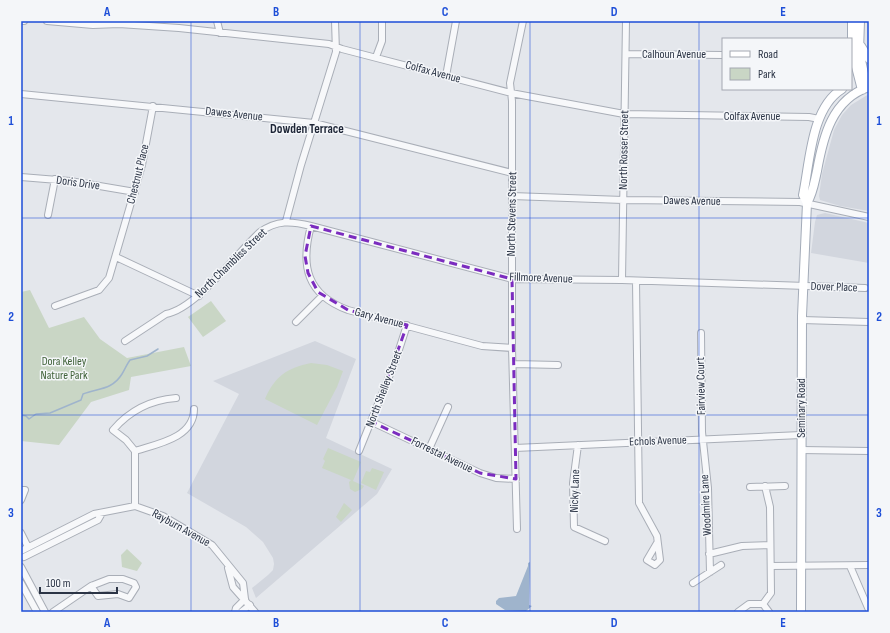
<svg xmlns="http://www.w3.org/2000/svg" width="890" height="633" font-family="'Sofia Sans Condensed',sans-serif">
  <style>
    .built { fill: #d2d6de }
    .green { fill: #c9d6c5 }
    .water { fill: #9fb4cc }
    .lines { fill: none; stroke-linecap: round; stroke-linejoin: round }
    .stream { stroke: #9fb4cc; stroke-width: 1.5 }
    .minor-casing { stroke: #a9aeb7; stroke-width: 8 }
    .major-casing { stroke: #a3abb8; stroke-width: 10 }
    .minor { stroke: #f7f8fa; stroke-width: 6 }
    .major { stroke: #fff; stroke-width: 8 }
    .marked { fill: none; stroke: #7b2cbf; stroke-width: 3; stroke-dasharray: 8 5; stroke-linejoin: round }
    .grid { fill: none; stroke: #1d4ed8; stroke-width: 1; stroke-opacity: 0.55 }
    .labels { text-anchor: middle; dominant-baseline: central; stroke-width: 3; stroke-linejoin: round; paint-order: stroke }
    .street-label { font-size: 12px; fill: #2b3445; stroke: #f4f6f9 }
    .park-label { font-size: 12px; fill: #3f6138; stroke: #f4f6f9 }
    .neighbourhood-label { font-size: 13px; font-weight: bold; fill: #1d2536; stroke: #f4f6f9 }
    .neatline { fill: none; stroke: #1d4ed8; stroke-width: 1.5 }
    .grid-label { font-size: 13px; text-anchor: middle; font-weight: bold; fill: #1d4ed8 }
  </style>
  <rect width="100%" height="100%" fill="#e4e7ec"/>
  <path class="built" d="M869 94V211L840 206 820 200 819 196 822 174 834 130 842 115 851 105Z
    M825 213 869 223V263L811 253 815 222 817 215Z
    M315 341 356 359 326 438 392 469 377 494 256 598 252 588 268 575 273 570 274 564 273 558 263 542 246 527 187 493 239 394 213 381Z"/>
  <path class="green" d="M30 290 49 328 84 317 100 339 127 358 184 347 191 366 131 377 129 390 91 402 59 445 21 441V292Z
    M211 301 226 321 203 337 188 317Z
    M311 363 327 365 343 371 337 387 317 425 265 399C275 376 287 368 311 363Z
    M328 448 361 462 353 481 364 486 362 489 355 492 350 489 349 482 351 480 322 468 325 461 323 459Z
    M372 468 384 472 376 490 361 483 366 471 370 472Z
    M344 503 352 510 341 522 336 517Z
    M127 549 142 563 137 571 122 567 121 555Z"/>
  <path class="water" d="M530 562 529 605 532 606 526 611 505 610 496 604V601L499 598 516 596 528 566V563Z"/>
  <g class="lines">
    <path class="stream" d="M21 415 26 416 29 419 36 414 50 413 81 400 83 394C99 388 112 390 122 374 125 369 127 364 130 360L147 356 158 349"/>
    <g class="minor-casing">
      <path id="minor" d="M21 21H24
        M47 21 93 25 119 24 179 28 329 44 342 49 511 93 624 114 809 117 819 119
        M217 21 220 33
        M626 54 723 55
        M376 57 382 41V21
        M446 76 456 21
        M21 94 314 123 512 173
        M21 177 70 181 135 192
        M512 196 623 200 800 202 869 217
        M48 215 55 179
        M286 221 301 165 336 52 335 21
        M311 226C300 266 307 295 348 310L482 346 512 348
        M116 257 199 296
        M622 280 626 21
        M636 281 639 503 657 536 660 560 655 565 647 560 657 543
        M55 306 99 290 109 278 142 165 153 106
        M802 320 869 322
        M296 322 322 296
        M701 333 702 432 708 488 710 572
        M125 341 166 314C196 309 237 253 260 232 277 220 291 221 311 226L512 279 622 280 865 288
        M514 364 558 365
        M372 422 480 473 496 478 516 479
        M578 445 573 483 574 527 605 541
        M515 448 801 435
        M429 449 448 407
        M801 450 869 451
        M135 451C157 444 194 438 194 409
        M359 451 395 362 407 325
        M750 487 785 486
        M21 490H25L21 500
        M135 506V451L126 440 113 430C130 410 150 400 176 398
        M517 529 512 348V101L510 83 523 21
        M21 533 28 547
        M21 551 94 514 135 506 163 516 212 545 243 583 245 599
        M709 554 742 546 770 545
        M24 557 98 520 102 513
        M771 566 869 565
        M850 566 869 610
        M21 567 45 612
        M228 568 233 587 255 612
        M109 579H123L134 583 136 587 129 598 118 594 98 596 91 586Z
        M21 583 37 612
        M693 583 721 565
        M763 604 771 593 770 507 765 486
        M53 612 91 586
        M235 612 236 608 245 599
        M241 612 250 605
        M738 612 749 604H763L769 612"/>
    </g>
    <g class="major-casing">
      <path id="major" d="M852 21V51L862 90
        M860 21 859 51 867 87
        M861 46 869 59
        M807 203 803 195C810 162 811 108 842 89
        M801 612 802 316 807 203C813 193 814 184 817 171 823 137 832 99 869 87"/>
    </g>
    <use href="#minor" class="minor"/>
    <use href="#major" class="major"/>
  </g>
  <path class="marked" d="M311 226 512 279 516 479 480 473 372 422 407 325 348 310 318 292 308 273 305 256Z"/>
  <path class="grid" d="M191 21V612M360 21V612M530 21V612M699 21V612M21 218H869M21 415H869"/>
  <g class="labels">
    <g class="street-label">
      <text x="674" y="54">Calhoun Avenue</text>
      <text transform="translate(433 72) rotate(15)">Colfax Avenue</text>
      <text transform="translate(234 114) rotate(6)">Dawes Avenue</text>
      <text x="752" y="116">Colfax Avenue</text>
      <text transform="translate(624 150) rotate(-89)">North Rosser Street</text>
      <text transform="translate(138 174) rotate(-76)">Chestnut Place</text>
      <text transform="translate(78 183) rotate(8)">Doris Drive</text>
      <text transform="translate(692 201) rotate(1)">Dawes Avenue</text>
      <text transform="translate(512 214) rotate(-89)">North Stevens Street</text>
      <text transform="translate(231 263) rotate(-44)">North Chambliss Street</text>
      <text transform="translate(541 278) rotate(2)">Fillmore Avenue</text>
      <text transform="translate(834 287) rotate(2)">Dover Place</text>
      <text transform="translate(379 318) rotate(15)">Gary Avenue</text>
      <text transform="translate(701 386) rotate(-91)">Fairview Court</text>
      <text transform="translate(384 389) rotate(-69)">North Shelley Street</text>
      <text transform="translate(801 408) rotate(-90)">Seminary Road</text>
      <text transform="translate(658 441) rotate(-2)">Echols Avenue</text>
      <text transform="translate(442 455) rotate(26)">Forrestal Avenue</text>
      <text transform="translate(575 491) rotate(-88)">Nicky Lane</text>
      <text transform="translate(706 505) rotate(-93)">Woodmire Lane</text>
      <text transform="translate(181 528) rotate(29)">Rayburn Avenue</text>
    </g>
    <g class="park-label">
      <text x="64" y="361">Dora Kelley<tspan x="64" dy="14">Nature Park</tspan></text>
    </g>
    <g class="neighbourhood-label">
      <text x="307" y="129">Dowden Terrace</text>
    </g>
  </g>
  <rect width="890" height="633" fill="none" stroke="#f4f6f9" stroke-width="44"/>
  <rect x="722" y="38" width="130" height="52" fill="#f4f6f9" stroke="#a4a8b1"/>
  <rect x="730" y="51" width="20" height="6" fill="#ffffff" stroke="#a4a8b1"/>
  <text x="758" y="58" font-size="12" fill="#2b3445">Road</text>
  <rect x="730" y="68" width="20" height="12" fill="#c9d6c5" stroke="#a4a8b1"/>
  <text x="758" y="78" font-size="12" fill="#2b3445">Park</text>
  <path d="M40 587v6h77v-6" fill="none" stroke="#2b3445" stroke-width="2"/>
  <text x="46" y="587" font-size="12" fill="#2b3445" stroke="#f4f6f9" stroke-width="3" paint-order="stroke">100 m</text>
  <rect x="22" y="22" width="846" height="589" class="neatline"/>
  <g class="grid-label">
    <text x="107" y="16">A</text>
    <text x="276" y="16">B</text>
    <text x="445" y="16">C</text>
    <text x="614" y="16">D</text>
    <text x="783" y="16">E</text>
    <text x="11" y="125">1</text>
    <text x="879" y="125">1</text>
    <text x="11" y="321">2</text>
    <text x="879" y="321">2</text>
    <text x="11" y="517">3</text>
    <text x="879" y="517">3</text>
    <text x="107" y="627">A</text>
    <text x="276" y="627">B</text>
    <text x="445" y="627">C</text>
    <text x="614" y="627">D</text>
    <text x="783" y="627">E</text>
  </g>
</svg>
